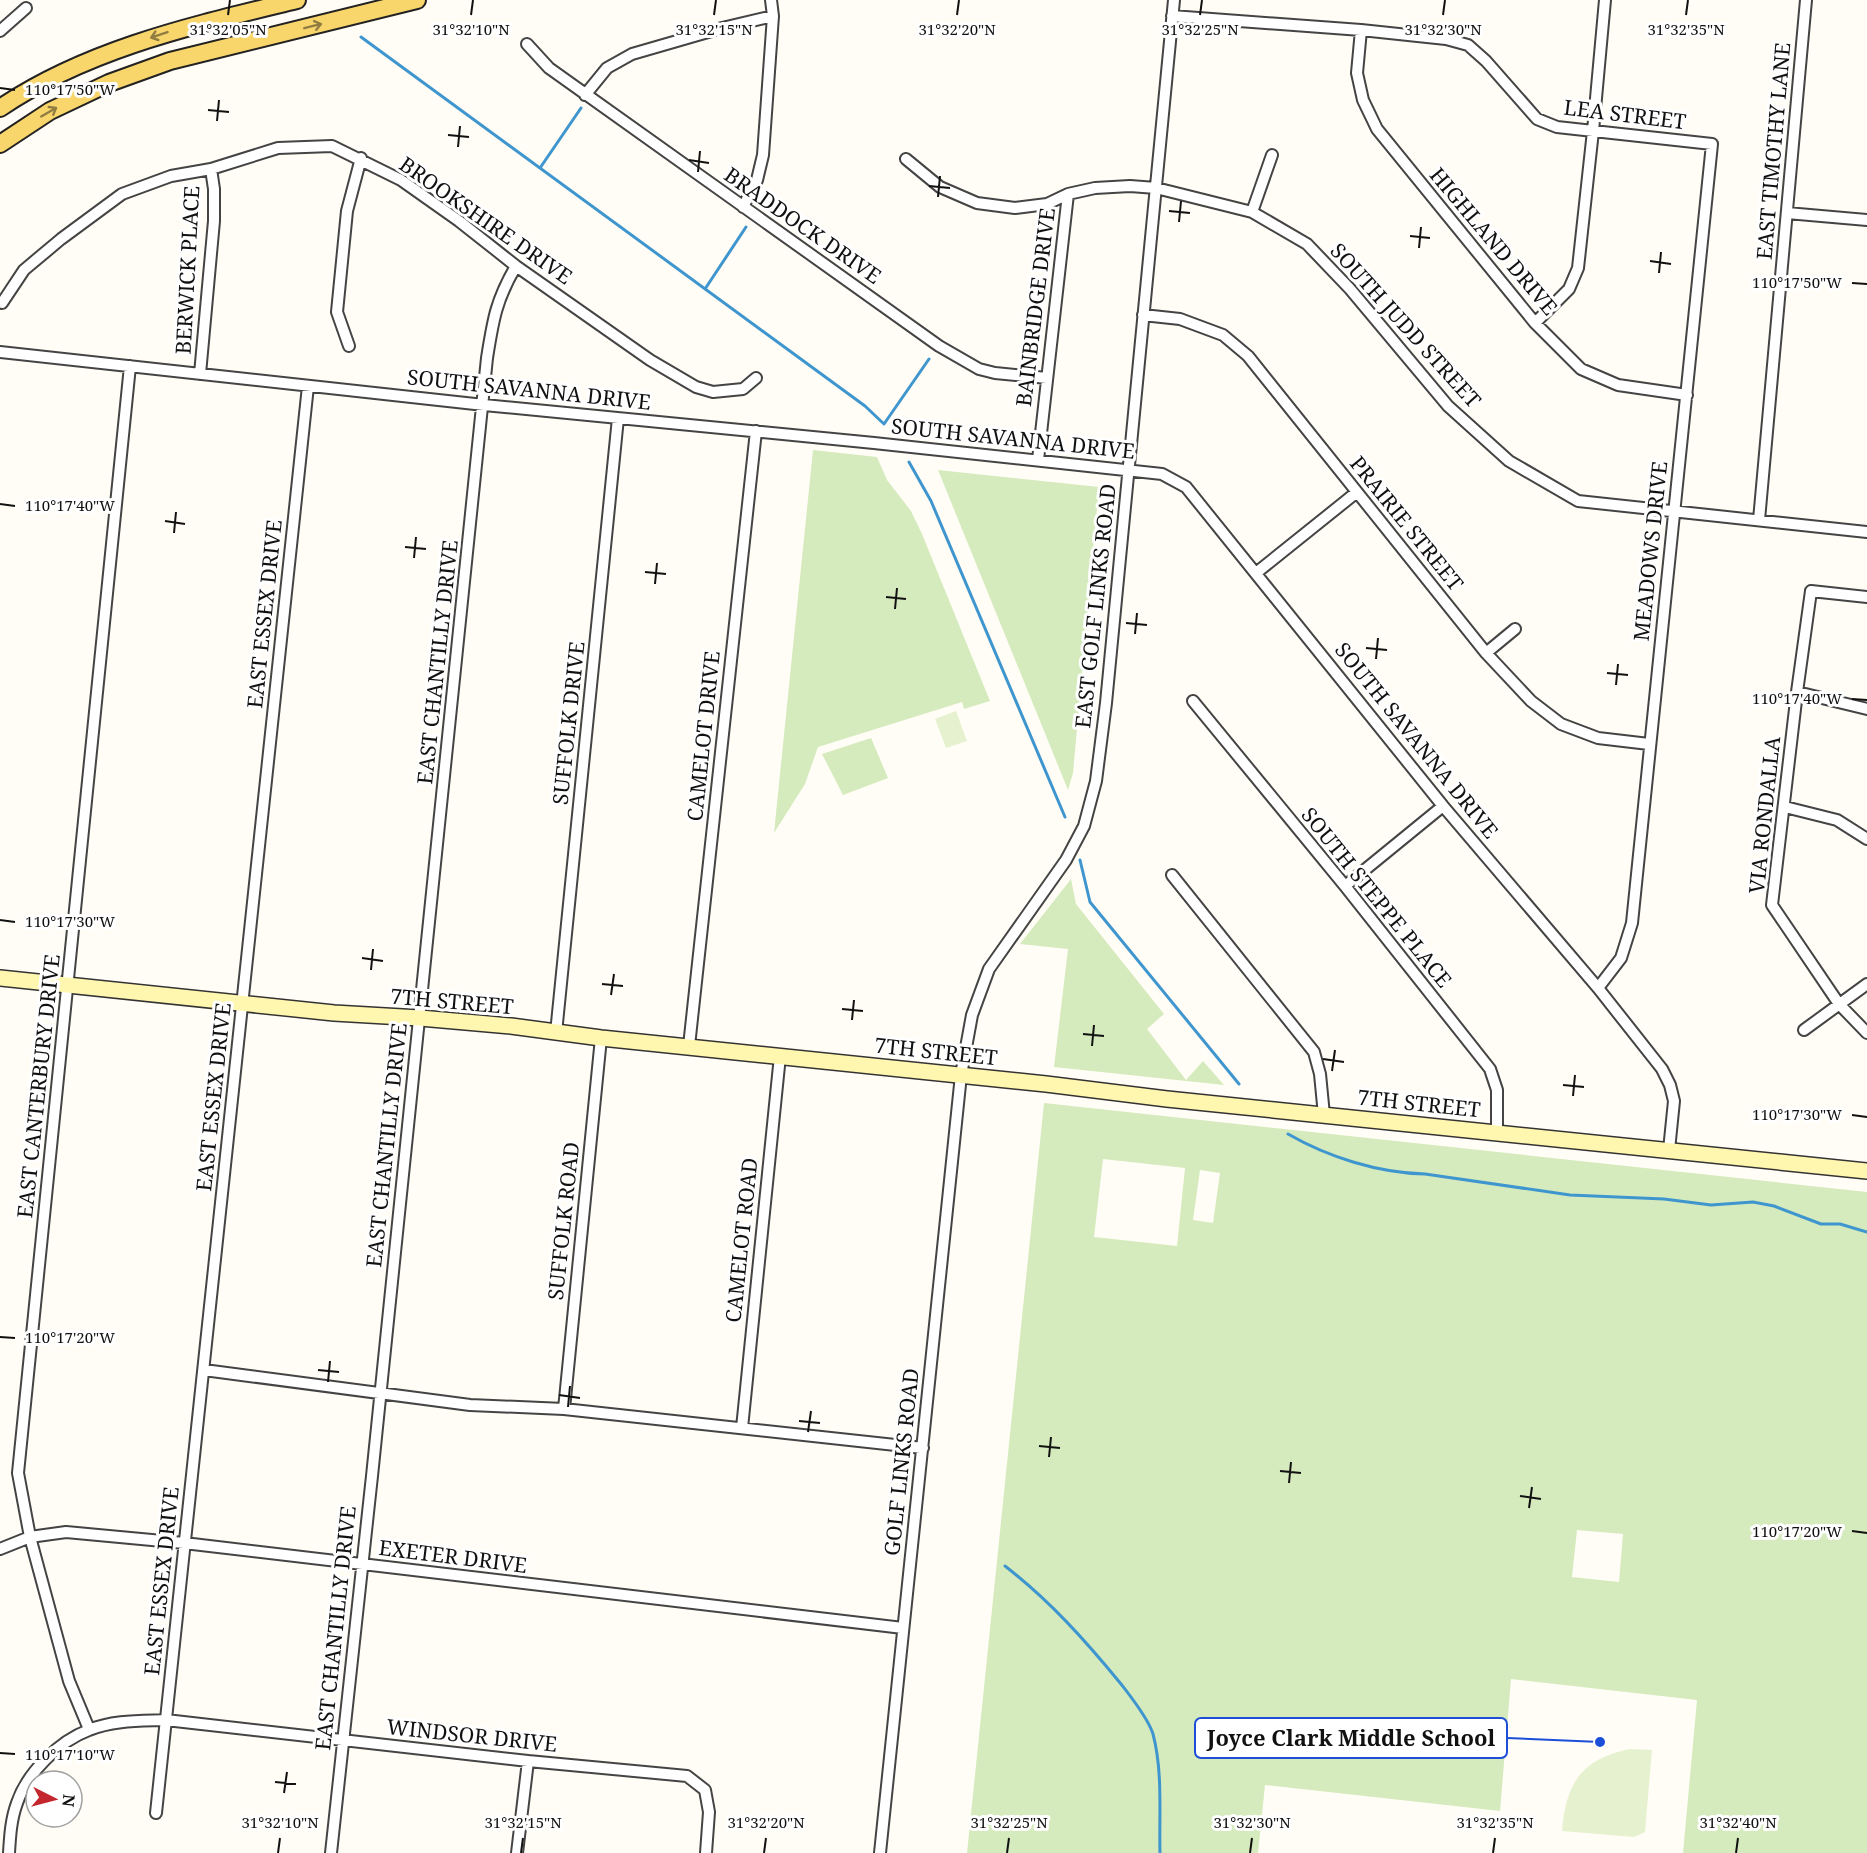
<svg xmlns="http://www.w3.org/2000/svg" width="1867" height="1853" font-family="'Noto Serif',serif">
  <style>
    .green { fill: #d5ebbd; fill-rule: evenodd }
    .pitch { fill: #e6f2cf }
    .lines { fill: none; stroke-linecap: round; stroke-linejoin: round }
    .stream { stroke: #3f96cf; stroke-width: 3 }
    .street-casing { stroke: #444; stroke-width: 14 }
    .secondary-casing { stroke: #333; stroke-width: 18 }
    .primary-casing { stroke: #222; stroke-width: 20 }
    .street { stroke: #fff; stroke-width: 10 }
    .secondary { stroke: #fff6b0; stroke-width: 15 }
    .primary { stroke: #f9d66b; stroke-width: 16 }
    .oneway { stroke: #917d42 }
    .ticks { fill: none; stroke: #111; stroke-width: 2 }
    .labels { text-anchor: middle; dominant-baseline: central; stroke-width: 6; stroke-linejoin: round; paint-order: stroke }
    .street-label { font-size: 21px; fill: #111; stroke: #fff }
    .ticks-label { font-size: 15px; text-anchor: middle; fill: #111; stroke: #fff; stroke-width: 6; stroke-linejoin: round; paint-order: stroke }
    .leader { fill: none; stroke: #1d4ed8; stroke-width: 2 }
    .callout-dot { fill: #1d4ed8; stroke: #fff; stroke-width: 2 }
    .callout { fill: #fff; stroke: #1d4ed8; stroke-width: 2 }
    .callout-label { font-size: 22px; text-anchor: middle; font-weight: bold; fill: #111 }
  </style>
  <rect width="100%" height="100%" fill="#fffdf5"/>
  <path class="green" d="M813 450 877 457 887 480 911 511 922 534 990 701 964 709 962 702 818 747 805 784 774 833Z
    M938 470 1099 487 1073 773 1068 790Z
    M871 738 888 778 843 795 822 754Z
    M1071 879 1076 904 1164 1014 1147 1029 1186 1080 1203 1061 1224 1085 1054 1067 1068 949 1020 944Z
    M1044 1103 1867 1192V1853H1683L1697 1700 1511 1679 1500 1811 1265 1785 1258 1853H967ZM1103 1159 1185 1168 1177 1246 1094 1237ZM1200 1170 1220 1173 1213 1223 1193 1220ZM1577 1530 1623 1534 1619 1582 1572 1577Z"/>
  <path class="pitch" d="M956 711 967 741 946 748 935 719Z
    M1630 1749 1652 1750 1645 1832 1634 1837 1562 1831C1566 1782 1582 1759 1630 1749Z"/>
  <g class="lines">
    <path class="stream" d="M361 37 865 406 884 424 929 359
      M540 168 581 108
      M705 289 746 227
      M909 462 931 501 1065 817
      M1080 860 1090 902 1239 1084
      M1288 1134C1328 1157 1378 1173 1425 1174L1570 1195 1664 1199 1711 1205 1753 1202 1774 1206 1821 1224H1840L1867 1232
      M1005 1566C1050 1601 1085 1640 1121 1684 1131 1697 1148 1718 1153 1734 1163 1772 1159 1814 1160 1853"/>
    <g class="street-casing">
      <path id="street" d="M1172 16 1361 30 1446 39 1468 45 1486 61 1537 119 1557 127 1712 144 1632 923 1621 958 1598 988
        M1361 30 1357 73 1363 100 1377 129 1535 323 1581 369 1618 385 1687 395
        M0 31 26 8
        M527 44 549 68 939 346 979 369 995 373 1047 378
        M585 95 607 68 632 54 722 28 773 16
        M906 159 940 187 977 203 1015 208 1047 204 1068 194 1095 188 1130 186 1156 188 1252 212 1307 244 1350 289 1448 406 1509 461 1578 501 1867 532
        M743 207 757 180 763 155 773 16 771 0
        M1252 212 1272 155
        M1787 213 1867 220
        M2 303 24 270 61 239 122 194 171 176 211 169 278 148 332 146 401 180 459 221 516 266 650 360 696 387 713 392 743 389 756 378
        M1143 315 1180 319 1223 335 1248 356 1486 653 1531 701 1561 724 1598 738 1649 744
        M1535 323 1569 289 1578 268 1593 131 1605 0
        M349 346 337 312 347 211 361 158
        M0 352 484 405 874 443 1162 474 1186 487 1443 806 1598 988 1662 1069 1670 1085 1674 1101 1669 1150
        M200 374 214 221V189L211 169
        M1038 460 1068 194
        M1759 520 1806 0
        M1256 573 1357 492
        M1867 597 1811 591 1797 692 1772 905 1839 1004 1867 1033
        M1486 653 1515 629
        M1797 692 1867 709
        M1193 701 1345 886 1490 1069 1497 1090V1132
        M1785 807 1837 820 1867 839
        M1172 875 1314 1052 1320 1074 1324 1115
        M1345 886 1443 806
        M1804 1030 1867 984
        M556 1033 618 418
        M689 1046 756 431
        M204 1370 470 1405 564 1409 923 1448
        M564 1409 601 1038
        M742 1428 780 1056
        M0 1549 30 1537 66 1532 184 1543 903 1628
        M89 1729 69 1681 30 1537 18 1473 130 366
        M156 1813 308 386
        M9 1853C10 1836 11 1819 17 1803 27 1773 59 1741 89 1730 113 1720 141 1721 166 1720L528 1761 687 1776 705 1790 709 1812 706 1853
        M331 1853 372 1476 487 358C493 320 496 300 516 266
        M517 1853 528 1761
        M880 1853 961 1075 972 1015 989 969 1066 860 1084 826 1096 781 1106 703 1174 0"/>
    </g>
    <g class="secondary-casing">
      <path id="secondary" d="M0 978 334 1013 420 1018 511 1026 601 1038 1046 1084 1167 1099 1867 1171"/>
    </g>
    <g class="primary-casing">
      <path id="primary" d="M0 108C89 48 195 25 297 0
        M0 144 50 111 109 83 170 61 417 0"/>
    </g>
    <use href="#street" class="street"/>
    <use href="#secondary" class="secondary"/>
    <use href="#primary" class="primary"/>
  </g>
  <defs><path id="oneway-shaft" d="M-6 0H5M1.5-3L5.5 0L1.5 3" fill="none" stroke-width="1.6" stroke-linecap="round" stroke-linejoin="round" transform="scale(1.5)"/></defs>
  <g class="oneway">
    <use href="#oneway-shaft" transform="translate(313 26) rotate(-14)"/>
    <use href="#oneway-shaft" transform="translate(159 35) rotate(161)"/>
    <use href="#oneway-shaft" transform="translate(49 112) rotate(-30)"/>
  </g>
  <path class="ticks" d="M228 15 230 0M471 15 473 0M714 15 716 0M957 15 959 0M1200 15 1202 0M1443 15 1445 0M1686 15 1688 0M0 88 15 90M208 110 229 112M217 121 219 100M448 135 469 137M458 147 460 126M689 160 709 163M698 172 700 151M929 186 950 188M938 197 940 176M1169 211 1190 213M1179 222 1181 201M1410 236 1430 238M1419 248 1421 227M1650 261 1671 264M1659 273 1661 252M1852 283 1867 284M0 504 15 506M165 521 185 524M174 533 176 512M405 547 426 549M414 558 416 537M645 572 666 574M655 584 657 563M886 597 906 599M895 609 897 588M1126 623 1147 625M1135 634 1137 613M1366 648 1387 650M1376 659 1378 638M1607 673 1628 675M1616 685 1618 664M1852 699 1867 700M0 920 15 922M362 958 383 961M371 970 373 949M602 984 623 986M611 995 614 974M842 1009 863 1011M852 1020 854 1000M1083 1034 1104 1036M1092 1046 1094 1025M1323 1059 1344 1062M1332 1071 1335 1050M1563 1085 1584 1087M1573 1096 1575 1075M1852 1115 1867 1117M0 1337 15 1338M318 1370 339 1372M328 1382 330 1361M559 1395 580 1398M568 1407 570 1386M799 1421 820 1423M808 1432 811 1411M1039 1446 1060 1448M1049 1457 1051 1437M1280 1471 1301 1473M1289 1483 1291 1462M1520 1496 1541 1499M1529 1508 1532 1487M1852 1531 1867 1533M0 1753 15 1754M275 1782 296 1784M284 1793 287 1772M278 1853 280 1838M521 1853 523 1838M764 1853 766 1838M1007 1853 1009 1838M1250 1853 1252 1838M1493 1853 1495 1838M1736 1853 1738 1838"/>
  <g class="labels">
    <g class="street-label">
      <text transform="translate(1625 114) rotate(7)">LEA STREET</text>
      <text transform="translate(1773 151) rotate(-85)">EAST TIMOTHY LANE</text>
      <text transform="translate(486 220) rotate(35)">BROOKSHIRE DRIVE</text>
      <text transform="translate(803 225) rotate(35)">BRADDOCK DRIVE</text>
      <text transform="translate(1494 241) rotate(50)">HIGHLAND DRIVE</text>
      <text transform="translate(187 270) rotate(-87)">BERWICK PLACE</text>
      <text transform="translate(1035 307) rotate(-83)">BAINBRIDGE DRIVE</text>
      <text transform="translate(1406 325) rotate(48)">SOUTH JUDD STREET</text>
      <text transform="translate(529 389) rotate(6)">SOUTH SAVANNA DRIVE</text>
      <text transform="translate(1013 438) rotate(6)">SOUTH SAVANNA DRIVE</text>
      <text transform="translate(1407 523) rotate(51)">PRAIRIE STREET</text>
      <text transform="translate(1650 551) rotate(-84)">MEADOWS DRIVE</text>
      <text transform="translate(1095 606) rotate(-84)">EAST GOLF LINKS ROAD</text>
      <text transform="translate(264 614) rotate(-84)">EAST ESSEX DRIVE</text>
      <text transform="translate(437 662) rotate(-84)">EAST CHANTILLY DRIVE</text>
      <text transform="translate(568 723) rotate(-84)">SUFFOLK DRIVE</text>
      <text transform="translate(703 736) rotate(-84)">CAMELOT DRIVE</text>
      <text transform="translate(1417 740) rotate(51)">SOUTH SAVANNA DRIVE</text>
      <text transform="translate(1764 815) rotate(-84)">VIA RONDALLA</text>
      <text transform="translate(1377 897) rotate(51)">SOUTH STEPPE PLACE</text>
      <text transform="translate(452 1001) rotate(5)">7TH STREET</text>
      <text transform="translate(936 1051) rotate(6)">7TH STREET</text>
      <text transform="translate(38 1086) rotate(-84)">EAST CANTERBURY DRIVE</text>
      <text transform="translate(213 1097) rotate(-84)">EAST ESSEX DRIVE</text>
      <text transform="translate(1419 1103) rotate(6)">7TH STREET</text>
      <text transform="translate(386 1145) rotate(-84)">EAST CHANTILLY DRIVE</text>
      <text transform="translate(563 1221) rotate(-84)">SUFFOLK ROAD</text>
      <text transform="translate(741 1240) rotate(-84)">CAMELOT ROAD</text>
      <text transform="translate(901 1462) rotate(-84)">GOLF LINKS ROAD</text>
      <text transform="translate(453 1556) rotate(7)">EXETER DRIVE</text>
      <text transform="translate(161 1581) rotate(-84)">EAST ESSEX DRIVE</text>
      <text transform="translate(335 1628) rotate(-84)">EAST CHANTILLY DRIVE</text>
      <text transform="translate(472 1735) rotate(6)">WINDSOR DRIVE</text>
    </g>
  </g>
  <g class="ticks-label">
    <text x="228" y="35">31°32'05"N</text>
    <text x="471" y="35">31°32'10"N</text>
    <text x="714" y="35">31°32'15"N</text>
    <text x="957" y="35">31°32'20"N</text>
    <text x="1200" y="35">31°32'25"N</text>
    <text x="1443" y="35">31°32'30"N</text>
    <text x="1686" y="35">31°32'35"N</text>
    <text x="70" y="95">110°17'50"W</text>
    <text x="1797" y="288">110°17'50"W</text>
    <text x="70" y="511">110°17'40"W</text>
    <text x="1797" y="704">110°17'40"W</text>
    <text x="70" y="927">110°17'30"W</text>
    <text x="1797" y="1120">110°17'30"W</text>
    <text x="70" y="1343">110°17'20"W</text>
    <text x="1797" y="1537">110°17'20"W</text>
    <text x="70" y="1760">110°17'10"W</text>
    <text x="280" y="1828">31°32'10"N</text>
    <text x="523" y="1828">31°32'15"N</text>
    <text x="766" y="1828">31°32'20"N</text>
    <text x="1009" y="1828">31°32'25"N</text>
    <text x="1252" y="1828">31°32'30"N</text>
    <text x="1495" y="1828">31°32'35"N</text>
    <text x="1738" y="1828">31°32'40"N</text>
  </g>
  <path class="leader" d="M1600 1742L1507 1738"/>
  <circle class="callout-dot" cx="1600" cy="1742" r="6"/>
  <rect class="callout" x="1195" y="1718" width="312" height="40" rx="6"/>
  <g class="callout-label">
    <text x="1351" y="1746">Joyce Clark Middle School</text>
  </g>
  <g transform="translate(54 1799) rotate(96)"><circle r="28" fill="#ffffff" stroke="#a0a0a0" stroke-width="1.5"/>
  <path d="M0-4.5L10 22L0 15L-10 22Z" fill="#c4262e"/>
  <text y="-9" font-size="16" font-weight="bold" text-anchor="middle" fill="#111111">N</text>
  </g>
</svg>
